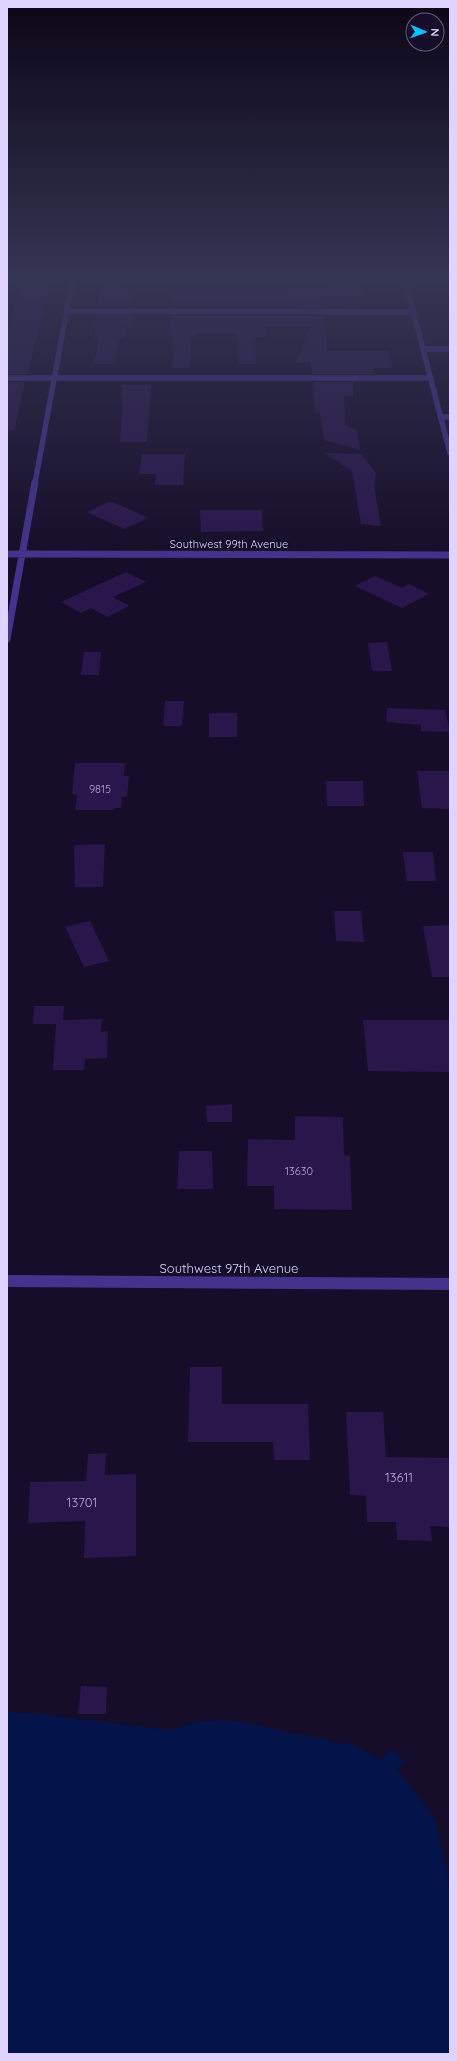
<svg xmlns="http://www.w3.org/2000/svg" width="457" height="2061" font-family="Quicksand,sans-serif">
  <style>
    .water { fill: #04144a }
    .building { fill: #29174c }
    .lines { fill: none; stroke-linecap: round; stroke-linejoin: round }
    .minor-far1 { stroke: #43338d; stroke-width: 5.5 }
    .minor { stroke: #43338d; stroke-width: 7 }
    .tertiary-far1 { stroke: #43338d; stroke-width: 5.5 }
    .tertiary { stroke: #43338d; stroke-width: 12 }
    .labels { text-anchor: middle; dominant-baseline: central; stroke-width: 4; stroke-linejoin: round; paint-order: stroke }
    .far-street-label { font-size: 11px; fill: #dfd4ff; stroke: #150d29 }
    .number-label { font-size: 11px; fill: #b2a5d2 }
    .street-label { font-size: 13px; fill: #dfd4ff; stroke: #150d29 }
    .near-number-label { font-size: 13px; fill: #b2a5d2 }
  </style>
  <rect width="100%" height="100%" fill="#150d29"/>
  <path class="water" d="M7 1712 32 1713 169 1730 202 1721 230 1720 356 1746 380 1760 394 1749 405 1762 397 1769 432 1814 437 1825 447 1871 450 1899V2054H7Z"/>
  <path class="building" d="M102 276H127L123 291H134L133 307H97Z
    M327 276H367L361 302H325V307H170L171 291 284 292 299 290H324Z
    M22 284H49L48 290 50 291 42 313 28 374H7V333Z
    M96 315H133L132 326H127L126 338H119L115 364H94L99 338H94Z
    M170 316H325L327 351H389L392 368H374V374H312L311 362 296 363 311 326H265L266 337H255L256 364H238V333H194V336H191L190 368H172L173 336H168Z
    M7 382H25L14 431 7 430Z
    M313 382H353V396H344L345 424 357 431 360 450 324 440 320 412 315 415Z
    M122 385H151L147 442H120L122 415Z
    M325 453 361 454 376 473 374 485 381 526 361 524 352 471Z
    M142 454H185L183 485H155L156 474H139Z
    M109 502H113L148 518 124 529 87 512Z
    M200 510H262L263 531 201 532Z
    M126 572 146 582 113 597 129 606 107 617 91 608 81 613 61 602Z
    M375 576 402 588 409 584 429 594 402 608 355 586Z
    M387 642 392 671H372L368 643Z
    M84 652H101L99 675H81Z
    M165 701H184L182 726H163Z
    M387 708 445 710 450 732 421 731V725L386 722Z
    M209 713H237V737H209Z
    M75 763H125L124 776H129L127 797H122L121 808H114V810H75L77 795 72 794Z
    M417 771H450V809L422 808Z
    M326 781H363L364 806H327Z
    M105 844 103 887H75L74 845Z
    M403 852H433L436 881H407Z
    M334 911H361L364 942 336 941Z
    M90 921 109 961 84 967 65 927Z
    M450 925V977H432L423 926Z
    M34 1006H64L63 1020 102 1019 101 1032 108 1031 107 1058 85 1059 84 1070H53L56 1024H33Z
    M363 1020H450V1072L368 1071Z
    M232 1104V1122H207L206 1106Z
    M295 1116 343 1117 344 1155 350 1156 352 1210 274 1209V1186H247L248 1139 295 1140Z
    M179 1151H212L213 1189H177Z
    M190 1367H222V1404H308L310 1460H274L273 1442H188Z
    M346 1412H383L386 1457 450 1458V1527L430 1526 432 1541 397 1540 396 1522H367L366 1496 350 1495Z
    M106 1453 105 1475 136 1474V1556L84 1558 85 1521 28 1523 30 1482 86 1481 88 1454Z
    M81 1686 107 1687 106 1714H78Z"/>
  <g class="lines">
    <path class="minor-far1" d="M67 311 414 312
      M423 349H450
      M7 378H430
      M441 417H450
      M35 483 73 276"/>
    <path class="minor" d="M7 554 450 555
      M7 639 35 482"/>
    <path class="tertiary-far1" d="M404 276 450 453"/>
    <path class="tertiary" d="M7 1281 450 1284"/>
  </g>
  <linearGradient id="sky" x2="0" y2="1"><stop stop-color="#0c0717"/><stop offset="0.49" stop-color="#353554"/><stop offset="1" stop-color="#353554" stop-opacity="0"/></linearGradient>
  <rect width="457" height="565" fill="url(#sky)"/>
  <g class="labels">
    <g class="far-street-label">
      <text x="229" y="544">Southwest 99th Avenue</text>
    </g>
    <g class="number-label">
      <text x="100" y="789">9815</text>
      <text x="299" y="1171">13630</text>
    </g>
    <g class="street-label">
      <text x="229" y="1268">Southwest 97th Avenue</text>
    </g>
    <g class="near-number-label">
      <text x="399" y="1477">13611</text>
      <text x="82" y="1502">13701</text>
    </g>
  </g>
  <rect width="457" height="2061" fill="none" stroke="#dfd4ff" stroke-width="16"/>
  <g transform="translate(425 32) rotate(92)"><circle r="19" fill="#150d29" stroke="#665d7f"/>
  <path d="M0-3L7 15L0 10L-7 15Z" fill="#00c2ff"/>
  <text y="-6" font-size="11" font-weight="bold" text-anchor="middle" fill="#dfd4ff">N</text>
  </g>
</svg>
